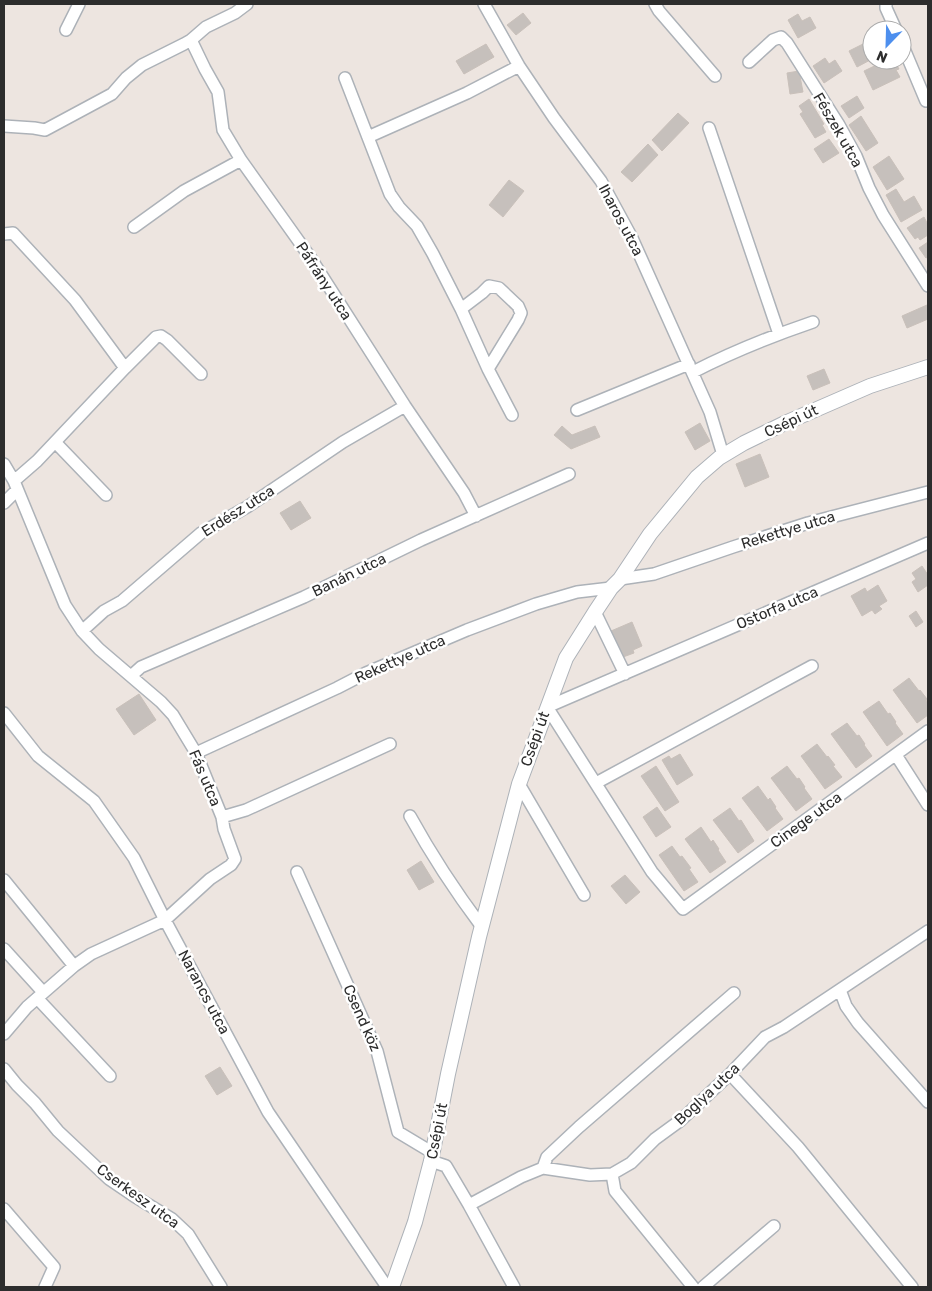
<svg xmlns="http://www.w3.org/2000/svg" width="932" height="1291" font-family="Rubik,sans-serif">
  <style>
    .building { fill: #c6c0bc; stroke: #c9c0ba }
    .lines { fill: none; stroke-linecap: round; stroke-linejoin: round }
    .minor-casing { stroke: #adb2b8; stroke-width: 14 }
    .tertiary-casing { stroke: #adb2b8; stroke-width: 16 }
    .minor { stroke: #fff; stroke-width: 11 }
    .tertiary { stroke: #fff; stroke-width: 14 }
    .labels { text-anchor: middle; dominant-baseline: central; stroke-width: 5; stroke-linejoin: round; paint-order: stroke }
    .street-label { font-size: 15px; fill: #2d2d2d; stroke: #fff }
  </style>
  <rect width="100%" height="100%" fill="#ede5e0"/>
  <path class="building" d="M523 13 531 23 516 35 507 25Z
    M798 14 802 21 810 17 816 28 798 38 788 20Z
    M869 41 872 47V59L857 67 849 51Z
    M486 44 494 57 464 74 456 61Z
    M825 58 829 64 835 60 842 71 824 83 813 66Z
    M887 60H894L899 69 896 70 900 77 873 90 864 71Z
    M799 71 803 92 790 94 787 73Z
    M857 96 864 108 849 118 841 106Z
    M809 99 824 124 822 125 826 132 815 138 800 114 803 112 799 106Z
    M678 113 689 123 662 151 652 140Z
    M861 116 878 143 866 151 849 125Z
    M829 139 839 153 823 163 814 149Z
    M648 144 658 155 632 182 621 172Z
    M889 156 904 179 887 190 873 167Z
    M509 180 524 191 503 217 489 205Z
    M896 189 904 202 914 196 922 210 901 222 886 195Z
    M924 217 928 225V235L920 240 918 237 915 239 907 228Z
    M928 242V257L926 258 919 248Z
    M927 305 928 308V319L907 328 902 316Z
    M824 369 830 383 813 390 807 376Z
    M700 423 710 441 695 450 685 432Z
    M562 426 572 435 595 426 600 437 571 449 554 435Z
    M760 454 769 477 745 487 736 464Z
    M300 501 311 518 291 530 280 513Z
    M922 566 928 575V585L918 592 912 582 916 579 912 573Z
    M878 585 887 601 879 606 882 609 875 614 872 610 862 616 851 596 865 588 867 592Z
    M916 611 923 622 916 627 909 616Z
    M632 622 642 646 633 650 634 653 623 657 611 631Z
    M909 678 919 691 920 690 927 699 926 700 928 704V715L917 723 893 690Z
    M139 694 156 720 134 735 116 709Z
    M879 701 888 714 890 713 896 722 895 723 903 734 887 746 863 712Z
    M847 723 857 736 859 735 865 744 864 745 872 756 856 768 831 734Z
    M817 744 827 757 828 756 835 765 833 766 842 777 825 789 801 756Z
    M680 754 693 775 677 785 662 760 669 756 671 759Z
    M656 766 679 802 665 811 641 776Z
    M787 766 797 779 799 778 805 787 804 788 812 799 796 811 771 778Z
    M758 786 768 800 770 798 776 807 775 808 783 819 767 831 742 798Z
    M657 807 671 827 656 837 643 817Z
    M730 808 739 821 741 820 754 841 738 853 713 820Z
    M701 827 711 842 713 840 719 849 718 850 726 862 710 873 685 839Z
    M672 846 680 857 682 856 691 868 689 869 698 882 684 891 659 855Z
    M421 861 434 882 419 890 407 870Z
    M625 875 640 892 626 904 611 886Z
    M220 1067 232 1086 217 1095 205 1076Z"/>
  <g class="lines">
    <g class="minor-casing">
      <path id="minor" d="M484 4 519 66 554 118 601 181 632 238 710 412 723 455
        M655 4 659 11 715 76
        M886 4V8L896 30
        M66 30 79 4
        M191 40 205 69 218 92 223 130 241 160 310 257 405 406 464 493 476 516
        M902 44 926 101
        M749 62 773 40 781 37 787 43 839 125 856 156 869 188 883 215 928 286
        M345 78 390 194 399 207 417 226 433 254 461 309 488 369 512 415
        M4 126 34 128 45 130 112 94 126 78 142 65 184 44 191 40 206 27 235 13 247 4
        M709 128 779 334
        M368 137 467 93 519 66
        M134 227 184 191 241 160
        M4 234 13 233 75 300 125 368
        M461 309 482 293 489 286 499 288 518 306 521 313 518 320 488 369
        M693 372C732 352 772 336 813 322
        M577 410 689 364
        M55 442 106 495
        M4 464 14 481 65 605 82 631 99 649 161 702 173 715 196 753 222 817 224 829 235 859 231 865 210 879 165 920 91 954 74 966 27 1007 4 1034
        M14 481 37 461 125 368 156 337 161 336 167 340 201 374
        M4 503 17 490
        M928 543 547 707 652 872 683 909 928 731
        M620 579 654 574 733 547 808 523 928 492
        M595 612 625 674
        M82 631 104 611 122 601 201 533 247 507 343 442 405 406
        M131 676 141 667 304 597 421 540 569 474
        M4 713 38 756 94 801 134 858 165 920 268 1112 387 1287
        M196 753 337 688 366 673 467 630 536 604 577 592 611 588
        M896 755 928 805
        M596 783 812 666
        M519 784 584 895
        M410 816C432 856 455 891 482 927
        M222 817 246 810 390 744
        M297 872 377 1051 398 1132 433 1153
        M4 880 74 966
        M4 949 43 992
        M840 990 846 1006 858 1023 928 1102
        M37 998 110 1076
        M4 1069 17 1085 35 1103 58 1131 109 1179 134 1196 172 1219 188 1234 221 1287
        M730 1074 798 1147 912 1287
        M431 1161 446 1166 469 1205 514 1287
        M543 1168 547 1157 579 1127 734 993
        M612 1174 615 1191 693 1287
        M469 1205 521 1177 543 1168 590 1175 612 1174 631 1163 655 1139 681 1120 730 1074 765 1037 784 1027 928 931
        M4 1209 54 1267 45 1287
        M703 1287 774 1226"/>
    </g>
    <g class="tertiary-casing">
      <path id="tertiary" d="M392 1287 415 1222 431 1161 448 1074 479 937 519 784 566 658 595 612 611 588 620 579 650 534 697 477 719 458 744 443 785 423 870 386 928 367"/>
    </g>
    <use href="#minor" class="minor"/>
    <use href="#tertiary" class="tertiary"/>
  </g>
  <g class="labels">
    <g class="street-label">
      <text transform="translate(838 130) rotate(60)">Fészek utca</text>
      <text transform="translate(621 220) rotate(62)">Iharos utca</text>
      <text transform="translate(324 281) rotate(57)">Páfrány utca</text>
      <text transform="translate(791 421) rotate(-25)">Csépi út</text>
      <text transform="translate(238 511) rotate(-32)">Erdész utca</text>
      <text transform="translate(788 530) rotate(-17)">Rekettye utca</text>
      <text transform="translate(349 575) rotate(-26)">Banán utca</text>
      <text transform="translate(777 608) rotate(-23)">Ostorfa utca</text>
      <text transform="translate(400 659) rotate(-24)">Rekettye utca</text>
      <text transform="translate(535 739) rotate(-70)">Csépi út</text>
      <text transform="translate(205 778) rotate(67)">Fás utca</text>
      <text transform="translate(806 820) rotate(-36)">Cinege utca</text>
      <text transform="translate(204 992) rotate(62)">Narancs utca</text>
      <text transform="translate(362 1018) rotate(66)">Csend köz</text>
      <text transform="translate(707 1094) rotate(-43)">Boglya utca</text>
      <text transform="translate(437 1131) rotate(-79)">Csépi út</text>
      <text transform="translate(138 1196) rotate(36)">Cserkesz utca</text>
    </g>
  </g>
  <rect width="932" height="1291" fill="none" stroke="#2d2d2d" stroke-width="10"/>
  <g transform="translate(887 45) rotate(203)"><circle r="24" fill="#ffffff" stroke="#ababab"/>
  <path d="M0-4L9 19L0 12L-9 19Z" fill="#4d8fee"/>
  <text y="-8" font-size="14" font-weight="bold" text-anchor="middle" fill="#2d2d2d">N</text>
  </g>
</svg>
